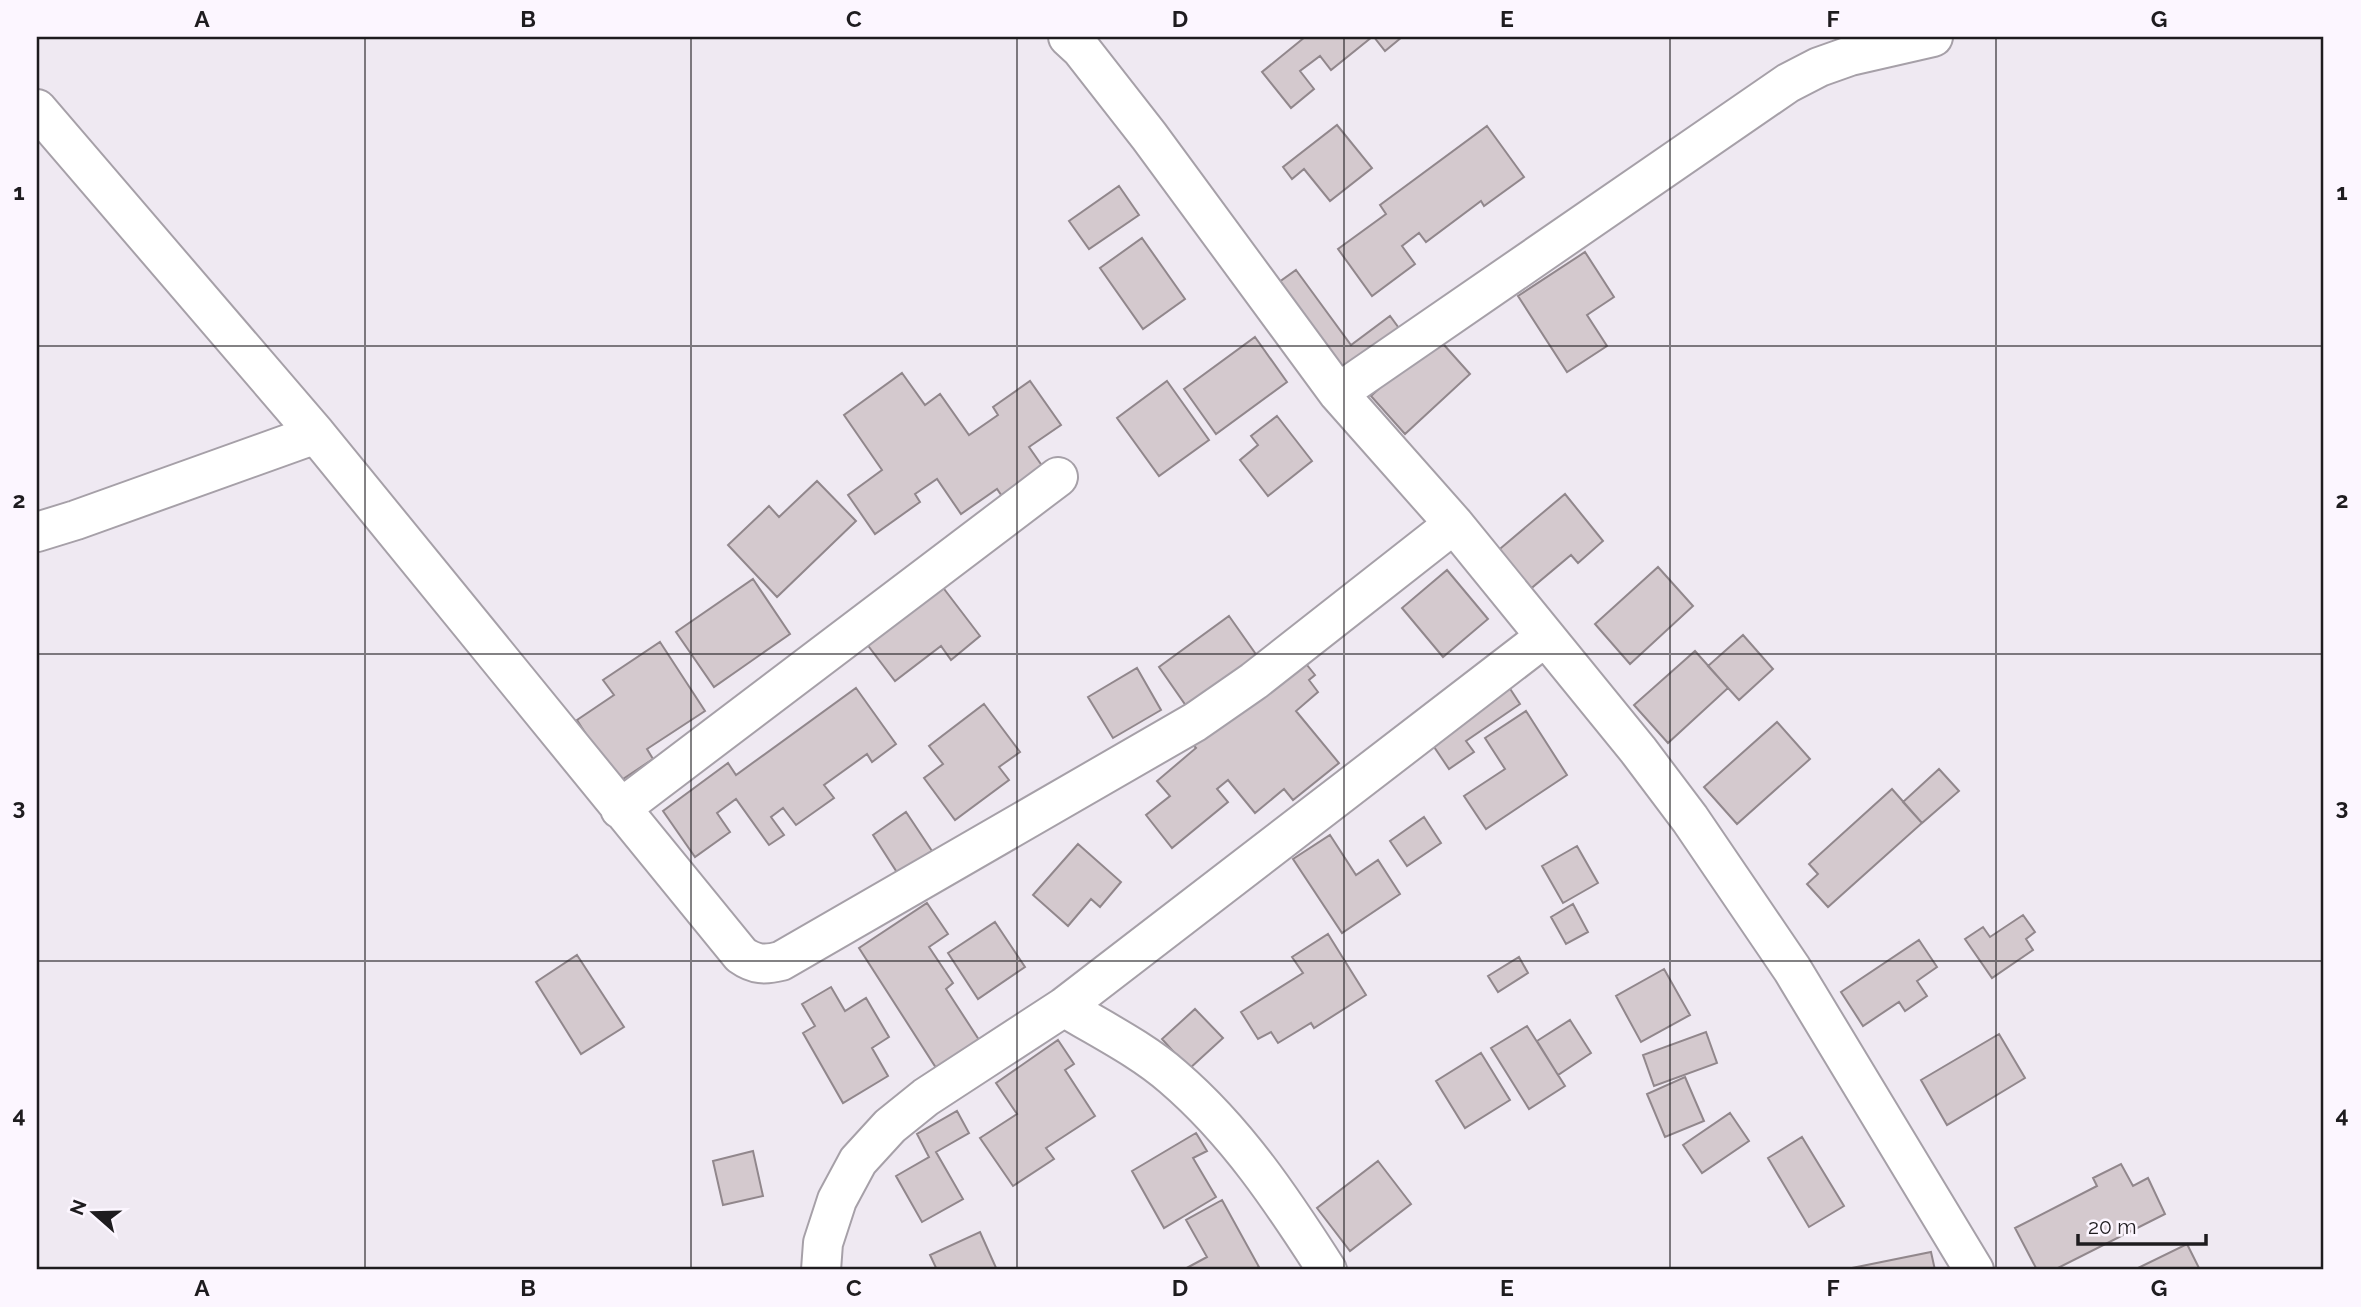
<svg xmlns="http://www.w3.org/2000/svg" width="2361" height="1307" font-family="Raleway,sans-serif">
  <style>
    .building { fill: #d4c9ce; stroke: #91878c; stroke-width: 2 }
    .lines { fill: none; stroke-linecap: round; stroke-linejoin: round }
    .minor-casing { stroke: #a6a0a8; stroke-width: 42 }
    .minor { stroke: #fff; stroke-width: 38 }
    .grid { fill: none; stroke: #1e1c1f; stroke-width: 2; stroke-opacity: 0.55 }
    .neatline { fill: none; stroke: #1e1c1f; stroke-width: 2.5 }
    .grid-label { font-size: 23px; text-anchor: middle; font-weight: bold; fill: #1e1c1f }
  </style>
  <rect width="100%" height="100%" fill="#efe9f2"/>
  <path class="building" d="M1305 37H1372L1331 70 1320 56 1300 71 1314 89 1291 108 1262 72Z
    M1374 37H1402L1385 51Z
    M1337 125 1372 168 1330 201 1304 169 1292 179 1283 167Z
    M1487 126 1524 177 1484 206 1481 201 1426 242 1419 233 1402 246 1415 264 1372 296 1338 249 1386 214 1380 205Z
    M1119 186 1139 215 1089 249 1069 221Z
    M1142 238 1185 299 1143 329 1100 268Z
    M1585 252 1614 297 1587 315 1607 346 1567 372 1518 296Z
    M1296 270 1351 345 1390 316 1404 335 1344 379 1275 285Z
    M1436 336 1470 374 1405 434 1371 396Z
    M1255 337 1287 382 1216 434 1184 389Z
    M902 373 925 405 940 394 969 435 998 415 993 407 1030 381 1061 425 1029 447 1045 470 1004 499 997 489 961 514 937 479 915 494 920 502 875 534 848 495 882 470 844 415Z
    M1167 381 1209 440 1159 476 1117 418Z
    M1277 416 1312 461 1268 496 1240 460 1258 445 1251 436Z
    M817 481 856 521 777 597 728 545 769 506 779 517Z
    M1565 494 1603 541 1578 563 1571 555 1528 591 1495 553Z
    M1658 567 1693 606 1630 664 1595 624Z
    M1447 570 1488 619 1443 657 1402 608Z
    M753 579 790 634 714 687 676 632Z
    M938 581 980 636 951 660 941 646 895 681 863 639Z
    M1229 616 1260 660 1189 710 1159 667Z
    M1743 635 1773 669 1739 700 1708 666Z
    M660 642 705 711 647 749 653 759 617 783 577 720 614 695 603 680Z
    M1695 651 1728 688 1668 743 1634 705Z
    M1303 660 1315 675 1309 680 1318 692 1296 711 1339 763 1293 800 1284 789 1255 813 1228 780 1217 789 1228 802 1172 848 1146 815 1170 796 1157 781 1196 748 1188 739Z
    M1137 668 1161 710 1113 738 1088 697Z
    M1505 681 1520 704 1466 741 1474 752 1449 769 1426 735Z
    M856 688 896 744 872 762 867 754 824 785 834 798 796 825 783 808 771 817 784 835 769 845 736 799 717 813 730 832 695 857 663 811 728 763 736 775Z
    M984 704 1020 752 999 767 1009 780 955 820 924 778 943 764 929 746Z
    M1526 711 1567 775 1486 829 1464 796 1505 769 1485 738Z
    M1777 722 1810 759 1737 824 1704 787Z
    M1939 769 1959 791 1922 823 1903 802Z
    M1892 789 1922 823 1828 907 1807 884 1818 874 1809 864Z
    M906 812 934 854 900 877 873 835Z
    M1424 817 1441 843 1407 866 1390 841Z
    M1330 835 1356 875 1378 860 1400 894 1342 933 1293 859Z
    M1078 844 1121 882 1100 907 1091 899 1068 926 1033 895Z
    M1577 846 1598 883 1563 903 1542 866Z
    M927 903 948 934 929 947 953 983 946 989 983 1046 940 1074 859 948Z
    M1573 904 1588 932 1566 944 1551 917Z
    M2023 915 2035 932 2026 939 2033 950 1992 978 1965 939 1983 927 1990 937Z
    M995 922 1025 967 978 999 948 953Z
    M1328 934 1366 995 1314 1028 1311 1023 1278 1043 1271 1032 1258 1039 1241 1012 1303 973 1292 957Z
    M1919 940 1937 967 1917 981 1927 996 1905 1011 1899 1002 1863 1026 1841 992Z
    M577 955 624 1027 581 1054 536 982Z
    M1519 957 1528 973 1498 992 1488 976Z
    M1664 969 1690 1015 1641 1042 1616 996Z
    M831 987 845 1011 866 998 889 1037 872 1048 888 1076 843 1103 803 1033 815 1026 802 1004Z
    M1195 1009 1223 1038 1189 1069 1162 1039Z
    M1570 1020 1591 1053 1558 1075 1537 1041Z
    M1527 1026 1565 1086 1529 1109 1491 1048Z
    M1706 1032 1717 1063 1654 1086 1643 1055Z
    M1999 1034 2025 1078 1947 1125 1921 1080Z
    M1058 1040 1074 1064 1065 1070 1095 1116 1046 1148 1054 1159 1013 1186 980 1138 1017 1114 996 1083Z
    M1481 1053 1510 1100 1465 1128 1436 1081Z
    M1685 1077 1704 1121 1665 1137 1647 1094Z
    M957 1111 969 1133 936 1152 963 1199 922 1222 896 1176 929 1157 917 1134Z
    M1730 1113 1749 1141 1702 1173 1683 1145Z
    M1196 1133 1207 1151 1193 1158 1216 1197 1164 1228 1132 1171Z
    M1802 1137 1844 1206 1809 1227 1768 1158Z
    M753 1151 763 1196 723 1205 713 1161Z
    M1378 1161 1411 1204 1350 1251 1317 1208Z
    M2121 1164 2133 1186 2148 1178 2165 1214 2054 1270H2037L2015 1228 2097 1186 2093 1178Z
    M1222 1200 1259 1267 1253 1270H1183L1207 1257 1186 1220Z
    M980 1232 997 1270H937L930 1255Z
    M2187 1244 2200 1270H2134Z
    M1931 1252 1935 1270H1842Z"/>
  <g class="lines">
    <g class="minor-casing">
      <path id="minor" d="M1068 37 1081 49 1149 136 1338 393 1454 524 1638 750 1690 819 1792 969 1974 1270
        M37 109 316 434 741 955C755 965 765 965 781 961L1195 722 1254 681 1454 524
        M1338 393 1788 83 1819 67 1850 56 1933 37
        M37 532 76 520 316 434
        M620 809 1058 477
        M1064 1007C1100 1029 1141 1049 1173 1077 1237 1132 1282 1200 1327 1270
        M821 1270 823 1243 837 1200 858 1161 890 1126 926 1097 1064 1007 1545 637"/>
    </g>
    <use href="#minor" class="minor"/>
  </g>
  <path class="grid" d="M365 37V1270M691 37V1270M1017 37V1270M1344 37V1270M1670 37V1270M1996 37V1270M37 346H2324M37 654H2324M37 961H2324"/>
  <rect width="2361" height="1307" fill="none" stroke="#fcf6ff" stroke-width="77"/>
  <g transform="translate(94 1213) rotate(290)" stroke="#fcf6ff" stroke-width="5" paint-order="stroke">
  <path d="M0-5L12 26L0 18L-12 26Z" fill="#1e1c1f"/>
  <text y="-10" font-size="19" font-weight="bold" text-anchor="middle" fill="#1e1c1f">N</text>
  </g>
  <path d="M2078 1234v10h128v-10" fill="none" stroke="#1e1c1f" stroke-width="3.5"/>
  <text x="2088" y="1234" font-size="21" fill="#1e1c1f" stroke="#fcf6ff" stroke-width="5" paint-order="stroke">20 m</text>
  <rect x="38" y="38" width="2284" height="1230" class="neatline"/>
  <g class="grid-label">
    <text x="202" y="27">A</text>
    <text x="528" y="27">B</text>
    <text x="854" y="27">C</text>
    <text x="1180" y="27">D</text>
    <text x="1507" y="27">E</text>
    <text x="1833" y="27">F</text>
    <text x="2159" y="27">G</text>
    <text x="19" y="200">1</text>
    <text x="2342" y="200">1</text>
    <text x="19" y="508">2</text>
    <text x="2342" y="508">2</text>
    <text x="19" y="815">3</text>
    <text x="2342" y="815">3</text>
    <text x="19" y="1123">4</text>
    <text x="2342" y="1123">4</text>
    <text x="202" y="1296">A</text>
    <text x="528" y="1296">B</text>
    <text x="854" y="1296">C</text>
    <text x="1180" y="1296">D</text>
    <text x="1507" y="1296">E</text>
    <text x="1833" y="1296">F</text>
    <text x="2159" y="1296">G</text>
  </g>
</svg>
